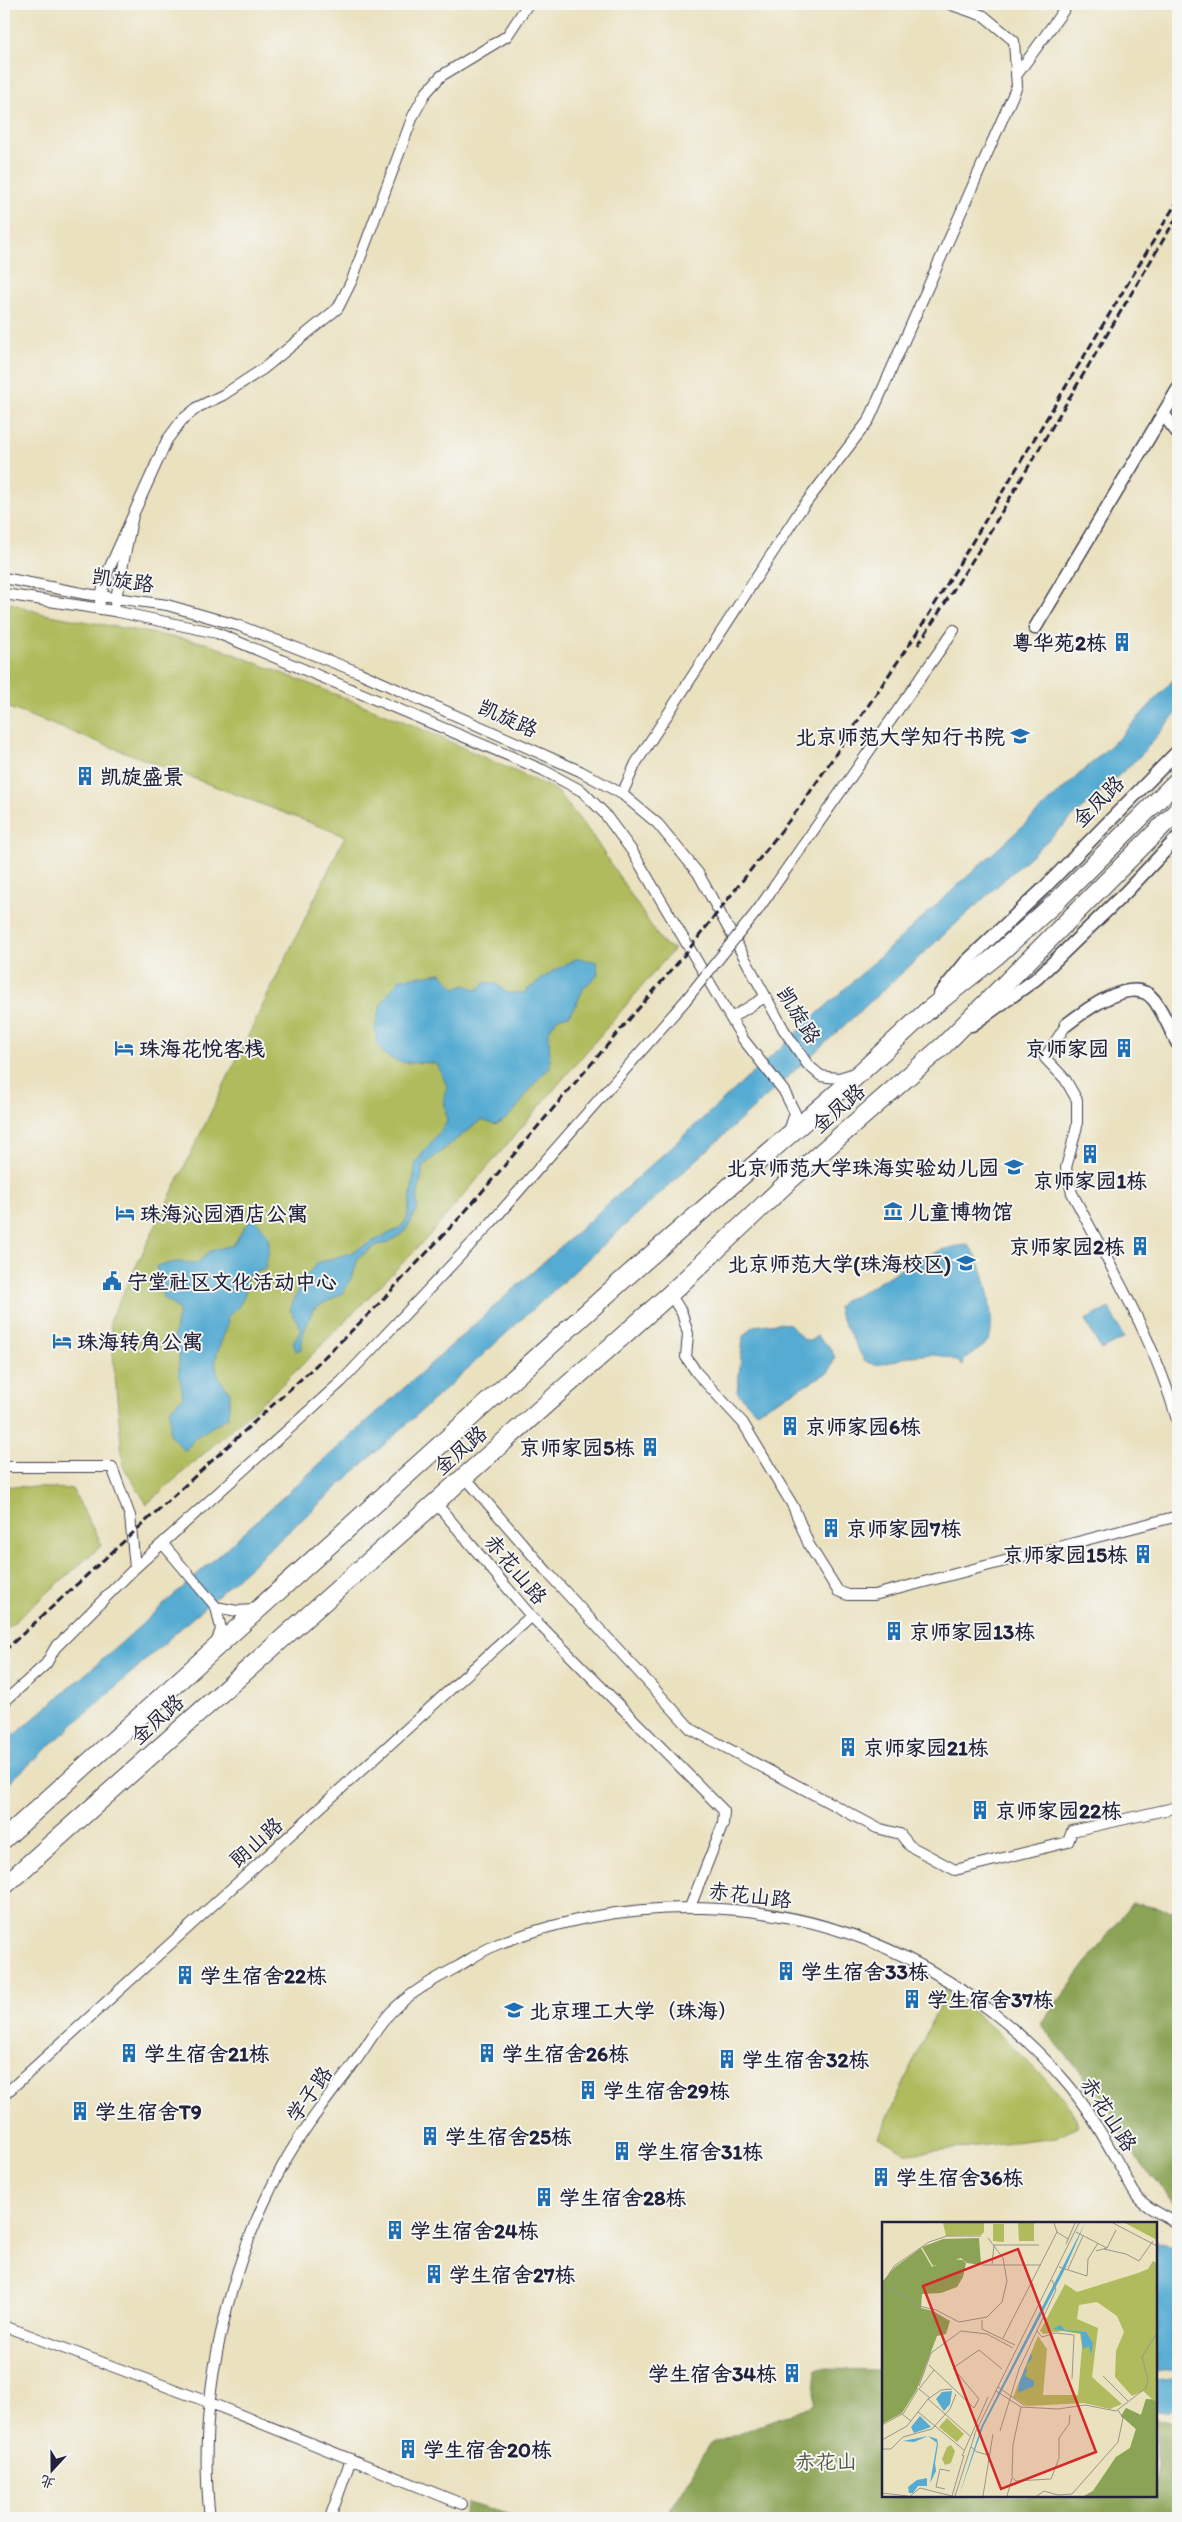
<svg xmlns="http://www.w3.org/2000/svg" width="1182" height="2522" font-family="Itim,'LXGW WenKai TC',sans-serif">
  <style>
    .green { fill: #afbb5c; stroke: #686e4c }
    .forest { fill: #8ba354; stroke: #566248 }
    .water { fill: #55abd2; stroke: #3c6686 }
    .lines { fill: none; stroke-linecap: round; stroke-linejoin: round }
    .minor-casing { stroke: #403f4f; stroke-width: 12 }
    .tertiary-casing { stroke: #403f4f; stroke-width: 15 }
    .trunk-casing { stroke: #403f4f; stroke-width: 20 }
    .minor { stroke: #fff; stroke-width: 10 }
    .tertiary { stroke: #fff; stroke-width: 12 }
    .trunk { stroke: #fff; stroke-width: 18 }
    .rail { stroke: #22223b; stroke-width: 3; stroke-dasharray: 8 4; stroke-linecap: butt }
    .minor-bridge-casing { stroke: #403f4f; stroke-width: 12; stroke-linecap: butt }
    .minor-bridge { stroke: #fff; stroke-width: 10 }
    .labels { text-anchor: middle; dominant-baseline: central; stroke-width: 4; stroke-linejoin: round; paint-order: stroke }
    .street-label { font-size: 21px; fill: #22223b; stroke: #f6f6f2 }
    .poi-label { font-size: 21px; font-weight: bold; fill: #22223b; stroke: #f6f6f2; text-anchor: start }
    .park-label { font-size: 21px; fill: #535847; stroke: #f6f6f2 }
    .inset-road { fill: none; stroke: #9a958a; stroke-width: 1 }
    .view { fill: #d62828; fill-opacity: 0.15; stroke: #d62828; stroke-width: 2.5 }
    .inset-edge { fill: none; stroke: #22223b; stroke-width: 2.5 }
  </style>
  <rect width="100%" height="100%" fill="#f6f6f2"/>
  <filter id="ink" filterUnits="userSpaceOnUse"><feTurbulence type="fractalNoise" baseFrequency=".02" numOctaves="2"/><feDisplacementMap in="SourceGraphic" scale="10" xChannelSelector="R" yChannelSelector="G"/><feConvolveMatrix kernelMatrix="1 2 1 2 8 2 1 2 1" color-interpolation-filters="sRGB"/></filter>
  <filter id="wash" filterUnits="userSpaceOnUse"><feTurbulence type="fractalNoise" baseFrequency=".0096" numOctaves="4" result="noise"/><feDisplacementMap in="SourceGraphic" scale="20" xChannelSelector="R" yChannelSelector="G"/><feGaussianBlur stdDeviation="1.12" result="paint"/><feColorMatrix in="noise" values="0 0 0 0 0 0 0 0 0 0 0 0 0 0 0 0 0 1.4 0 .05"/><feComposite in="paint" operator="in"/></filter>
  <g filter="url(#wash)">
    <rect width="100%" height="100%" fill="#eae1bf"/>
    <path class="green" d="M4 601 44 614 206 643 413 725 556 790 592 835 663 944 674 949 428 1237 288 1379 147 1504 123 1466 110 1320 345 836 4 706Z
      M4 1486 72 1489 102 1545 4 1631Z
      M946 1990 995 2030 1039 2073 1065 2100 1079 2125 1056 2137 908 2154 879 2137Z"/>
    <path class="forest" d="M1132 1903 1178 1912V2206L1136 2158 1098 2093 1040 2024Z
      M816 2369 883 2370V2496H1156V2418L1178 2425V2518H665L710 2444 813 2405Z
      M468 2503 510 2516 513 2518H462Z"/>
    <path class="water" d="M1178 675V711L1140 756 296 1525 4 1787V1744L110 1653 721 1102 1119 738Z
      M578 958 597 962 598 975 584 987 577 1003 569 1015 558 1018 549 1030 550 1068C527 1085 522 1112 496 1125L481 1120 424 1165 417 1198V1209L405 1232 387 1243 377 1245 358 1258 353 1275 343 1293 313 1309 302 1337V1349L296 1351 293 1342 302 1329 290 1310 302 1281 317 1263 350 1253 400 1228 407 1219 416 1162 447 1122 444 1097 447 1086 437 1064C424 1061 413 1064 402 1062 372 1057 371 1027 382 1004 386 995 394 987 400 979L441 973 456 988 466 985 477 990 487 982 497 984 507 993H523L553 971Z
      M254 1219C274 1237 270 1245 265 1269L247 1275C246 1297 244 1303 227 1317L228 1324C217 1355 206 1366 230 1392L228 1417 196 1437 185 1451 170 1435V1410L183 1396 179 1374V1355L174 1336 179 1310 163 1297 156 1266 177 1262 197 1263 210 1251 233 1245 246 1225Z
      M967 1245C984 1254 995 1319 990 1337 987 1346 971 1354 964 1360L963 1366C950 1352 918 1353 900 1359 888 1363 876 1368 864 1360L839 1314 838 1307C847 1296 850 1299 861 1293 894 1274 927 1248 967 1245Z
      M1109 1308 1124 1338 1101 1350 1085 1320Z
      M777 1323 790 1324 803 1339 810 1341 817 1336 831 1348 835 1358 829 1372 756 1412 737 1392 743 1338 753 1326Z
      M1156 2242 1164 2243 1178 2252V2369L1156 2372Z
      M1178 2378V2405L1168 2411 1156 2410V2381Z"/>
  </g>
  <g filter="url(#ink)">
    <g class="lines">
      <g class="minor-casing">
        <path id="minor" d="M1016 76 1068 4
          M133 515 167 440 182 420 198 407 223 395 263 369 338 308 352 280 413 116 425 94 441 76 507 36 528 4
          M4 578 86 594 167 605 240 626 358 672 580 771 622 794 658 824 698 873 784 1030 808 1065 821 1076 828 1077 839 1078 855 1073
          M4 594 114 611 217 633 543 770 582 791 604 813 632 851 743 1039 784 1091 795 1113 789 1131
          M100 602 105 578 133 515 115 603
          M622 794 636 763 799 512 869 420 1017 86 1014 41 984 16 949 4
          M757 911 954 630
          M731 1018 765 997
          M1066 1025 1045 1058 1065 1079 1077 1100V1126L1066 1168 1072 1193C1111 1268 1156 1342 1178 1424
          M670 1294 682 1313 688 1334 686 1357 697 1373 743 1423 793 1506 809 1545 838 1591 848 1595H874L1178 1516
          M4 1467H112L130 1516 135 1568
          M464 1476 548 1573 691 1729 877 1828 900 1834 910 1846 955 1870 1068 1842 1072 1831 1178 1807
          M435 1502 531 1616 724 1811 723 1824 690 1907
          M163 1544 216 1607 221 1629 216 1644
          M216 1607 237 1611 255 1610
          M4 1702 46 1664 55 1648 135 1568 342 1381 490 1224 685 1001
          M4 2095 531 1616
          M4 2326 208 2402 462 2504
          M210 2518C196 2402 227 2267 283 2165 302 2130 328 2098 352 2066 365 2049 376 2028 391 2012 409 1993 437 1978 459 1966 472 1958 485 1949 498 1944 628 1893 780 1895 905 1957 964 1986 1021 2030 1064 2080 1087 2106 1104 2138 1121 2168 1127 2178 1132 2192 1140 2200 1150 2210 1167 2217 1178 2224
          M330 2518 351 2459"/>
      </g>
      <g class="tertiary-casing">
        <path id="tertiary" d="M1164 415 1178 433
          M1035 628 1178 389
          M940 994 966 962 1043 889 1178 751
          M972 1025 1036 979 1126 892 1178 837
          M1066 1025C1084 1011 1134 973 1154 1000 1164 1013 1170 1030 1178 1044"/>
      </g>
      <g class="trunk-casing">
        <path id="trunk" d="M4 1839 626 1277 861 1072 926 1012 996 956 1057 901 1178 780
          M4 1886 670 1294 790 1180 944 1045 1178 810"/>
      </g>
      <use href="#minor" class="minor"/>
      <use href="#tertiary" class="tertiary"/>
      <use href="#trunk" class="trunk"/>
      <path class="rail" d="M918 645 979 550 1178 215
        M4 1651 311 1370 374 1309 463 1214 686 953 802 804 923 624 1178 200"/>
      <g class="minor-bridge-casing">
        <path id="minor-bridge" d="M685 1001 757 911"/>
      </g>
      <use href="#minor-bridge" class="minor-bridge"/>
    </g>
  </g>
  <defs>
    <g id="building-bare" transform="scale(1.5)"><path d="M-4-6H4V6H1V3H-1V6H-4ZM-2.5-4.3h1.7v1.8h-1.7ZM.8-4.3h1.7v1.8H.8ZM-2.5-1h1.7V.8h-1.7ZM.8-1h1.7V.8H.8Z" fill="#1f6fb2" stroke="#f6f6f2" stroke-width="2.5" paint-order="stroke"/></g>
    <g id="university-bare" transform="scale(1.5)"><path d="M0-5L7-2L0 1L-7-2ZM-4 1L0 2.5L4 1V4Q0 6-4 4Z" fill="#1f6fb2" stroke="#f6f6f2" stroke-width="2.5" paint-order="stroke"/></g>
    <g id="hotel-bare" transform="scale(1.5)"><path d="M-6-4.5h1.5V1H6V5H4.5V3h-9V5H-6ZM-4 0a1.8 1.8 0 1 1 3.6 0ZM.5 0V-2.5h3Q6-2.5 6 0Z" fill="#1f6fb2" stroke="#f6f6f2" stroke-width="2.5" paint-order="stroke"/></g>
    <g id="school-bare" transform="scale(1.5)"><path d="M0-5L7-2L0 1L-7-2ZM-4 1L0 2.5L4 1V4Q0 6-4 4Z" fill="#1f6fb2" stroke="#f6f6f2" stroke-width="2.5" paint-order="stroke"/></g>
    <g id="museum-bare" transform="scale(1.5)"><path d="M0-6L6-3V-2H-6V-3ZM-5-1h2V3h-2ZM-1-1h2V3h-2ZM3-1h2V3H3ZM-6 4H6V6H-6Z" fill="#1f6fb2" stroke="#f6f6f2" stroke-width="2.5" paint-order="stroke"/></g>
    <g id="civic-bare" transform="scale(1.5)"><path d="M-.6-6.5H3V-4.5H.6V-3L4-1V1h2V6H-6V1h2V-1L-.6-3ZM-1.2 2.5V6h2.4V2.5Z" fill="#1f6fb2" stroke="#f6f6f2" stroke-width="2.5" paint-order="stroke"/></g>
  </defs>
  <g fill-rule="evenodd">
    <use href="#building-bare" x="1122" y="642"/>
    <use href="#university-bare" x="1020" y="736"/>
    <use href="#building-bare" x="85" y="776"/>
    <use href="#hotel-bare" x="124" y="1048"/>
    <use href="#building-bare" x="1124" y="1048"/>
    <use href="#building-bare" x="1090" y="1154"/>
    <use href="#school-bare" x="1014" y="1167"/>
    <use href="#museum-bare" x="893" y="1211"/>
    <use href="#hotel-bare" x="125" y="1213"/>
    <use href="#building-bare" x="1140" y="1246"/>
    <use href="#university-bare" x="966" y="1263"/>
    <use href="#civic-bare" x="112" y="1281"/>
    <use href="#hotel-bare" x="62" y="1341"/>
    <use href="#building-bare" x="790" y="1426"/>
    <use href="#building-bare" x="650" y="1447"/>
    <use href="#building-bare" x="831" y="1528"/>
    <use href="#building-bare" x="1143" y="1554"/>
    <use href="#building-bare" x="894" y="1631"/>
    <use href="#building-bare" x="848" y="1747"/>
    <use href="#building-bare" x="980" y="1810"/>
    <use href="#building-bare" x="786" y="1971"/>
    <use href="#building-bare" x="185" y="1975"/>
    <use href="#building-bare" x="912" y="1999"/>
    <use href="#university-bare" x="514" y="2010"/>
    <use href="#building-bare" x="129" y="2053"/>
    <use href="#building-bare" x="487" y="2053"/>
    <use href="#building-bare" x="727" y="2059"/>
    <use href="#building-bare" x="588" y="2090"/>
    <use href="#building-bare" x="80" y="2111"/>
    <use href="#building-bare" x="430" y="2136"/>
    <use href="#building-bare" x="622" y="2151"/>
    <use href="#building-bare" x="881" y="2177"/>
    <use href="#building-bare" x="544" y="2197"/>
    <use href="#building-bare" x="395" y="2230"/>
    <use href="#building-bare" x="434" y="2274"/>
    <use href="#building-bare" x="792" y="2373"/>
    <use href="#building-bare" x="408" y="2449"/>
  </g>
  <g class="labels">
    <g class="street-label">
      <text transform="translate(123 580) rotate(8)">凯旋路</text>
      <text transform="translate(508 718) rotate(24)">凯旋路</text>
      <text transform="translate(1098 801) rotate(-45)">金凤路</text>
      <text transform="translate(799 1015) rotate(58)">凯旋路</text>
      <text transform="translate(838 1108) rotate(-41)">金凤路</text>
      <text transform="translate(460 1450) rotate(-41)">金凤路</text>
      <text transform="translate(516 1569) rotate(50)">赤花山路</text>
      <text transform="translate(157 1719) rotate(-42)">金凤路</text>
      <text transform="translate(256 1842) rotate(-42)">朗山路</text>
      <text transform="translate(750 1895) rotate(7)">赤花山路</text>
      <text transform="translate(309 2094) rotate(-55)">学子路</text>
      <text transform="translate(1109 2114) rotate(57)">赤花山路</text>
    </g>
    <g class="poi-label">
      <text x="1107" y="642" text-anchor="end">粤华苑2栋</text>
      <text x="1005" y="736" text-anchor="end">北京师范大学知行书院</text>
      <text x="100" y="776">凯旋盛景</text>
      <text x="139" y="1048">珠海花悦客栈</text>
      <text x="1109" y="1048" text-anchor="end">京师家园</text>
      <text x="999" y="1167" text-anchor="end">北京师范大学珠海实验幼儿园</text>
      <text x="1090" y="1180" text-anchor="middle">京师家园1栋</text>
      <text x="908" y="1211">儿童博物馆</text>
      <text x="140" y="1213">珠海沁园酒店公寓</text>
      <text x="1125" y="1246" text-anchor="end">京师家园2栋</text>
      <text x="951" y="1263" text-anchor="end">北京师范大学(珠海校区)</text>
      <text x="127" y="1281">宁堂社区文化活动中心</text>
      <text x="77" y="1341">珠海转角公寓</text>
      <text x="805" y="1426">京师家园6栋</text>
      <text x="635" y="1447" text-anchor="end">京师家园5栋</text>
      <text x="846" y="1528">京师家园7栋</text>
      <text x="1128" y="1554" text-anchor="end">京师家园15栋</text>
      <text x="909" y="1631">京师家园13栋</text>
      <text x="863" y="1747">京师家园21栋</text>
      <text x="995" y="1810">京师家园22栋</text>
      <text x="801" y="1971">学生宿舍33栋</text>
      <text x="200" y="1975">学生宿舍22栋</text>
      <text x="927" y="1999">学生宿舍37栋</text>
      <text x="529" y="2010">北京理工大学（珠海）</text>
      <text x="144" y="2053">学生宿舍21栋</text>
      <text x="502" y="2053">学生宿舍26栋</text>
      <text x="742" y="2059">学生宿舍32栋</text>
      <text x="603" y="2090">学生宿舍29栋</text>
      <text x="95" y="2111">学生宿舍T9</text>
      <text x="445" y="2136">学生宿舍25栋</text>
      <text x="637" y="2151">学生宿舍31栋</text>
      <text x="896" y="2177">学生宿舍36栋</text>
      <text x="559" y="2197">学生宿舍28栋</text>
      <text x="410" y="2230">学生宿舍24栋</text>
      <text x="449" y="2274">学生宿舍27栋</text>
      <text x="777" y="2373" text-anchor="end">学生宿舍34栋</text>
      <text x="423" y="2449">学生宿舍20栋</text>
    </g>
    <g class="park-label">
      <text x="826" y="2461">赤花山</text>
    </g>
  </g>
  <g transform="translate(882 2222)">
    <rect width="275" height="275" fill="#eae1bf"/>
    <path d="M61 1H102V10L99 13 64 14ZM136 1H152V19H137ZM243 1H275V18ZM111 2H122V20L111 19ZM271 39 275 41V274H202L211 269 234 235 248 226 254 207 239 194 244 186 259 193 264 177H270L261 169 250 174 233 155 234 129 242 110 235 94 215 80 197 83 195 97 216 106 210 155 240 182 228 187 202 181 145 184 131 175 156 114 165 127 161 173H196L200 125 198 112 180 109 162 112 158 109 183 62 195 70 256 51 266 47ZM65 196 82 212 75 220 57 205ZM69 223 73 229 69 241 63 243 60 237 65 225Z" fill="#afbb5c"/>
    <path d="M97 16 99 43 85 41 79 36 51 44 40 25 61 17ZM39 26 50 45 70 37 81 38 84 41 81 55 75 65 59 71 40 72 39 86 51 89 68 99 64 112 55 114 35 167 20 191 0 202V60L13 45ZM264 177 275 179V274H202L211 269 234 235 248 226 254 207 239 194 244 186 259 193Z" fill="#8ba354"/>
    <path d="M203 1 182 49 101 205 77 274 99 205ZM178 103 183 108 204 110 211 121 209 133 207 124 201 127 199 111 171 107ZM149 131 150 136 144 144 145 149 143 154 152 159V164L136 171 137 161ZM70 169 68 182 62 189 54 177 60 170ZM38 194 49 205 32 211 29 205ZM46 214 32 220 21 219 46 214 55 217 56 222 53 241 54 249 48 261 55 221ZM45 256V264H36L31 271H27L26 265 35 258Z" fill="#55abd2"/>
    <path class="inset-road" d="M172 1 175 10 186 17M231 1 275 24M194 10 225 26M184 22 193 1M222 27 244 32 257 39 271 19M214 29 225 26 234 8M100 43H159M110 43 112 23H157M177 45 205 54 206 37 216 21M186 47 201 14M0 63 12 44 47 20 65 14H99M0 75 8 66 37 84 54 88 77 100 105 95 120 80 125 59 121 36 106 16M100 98V107L133 123M155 109 160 115 174 111 192 113 190 157M121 116 175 10M47 143 92 186 97 177 71 146 97 128 120 147M221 154 246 179M37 164 49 131 79 109 105 112 131 126M116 165 143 184M114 169 139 185 176 187 203 183 234 189 264 166 266 158 260 135 275 111M48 176 37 167 52 148M46 177 89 215M139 185 131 223 130 255 134 259 169 257 177 236V216L187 202 188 193M36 190 82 228M21 192 36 167M0 203 20 192 29 199M118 209 137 147 174 68 170 58M92 213 197 1M0 218 25 204 46 177 59 168 70 167M89 225 95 230 107 233M0 227H9L21 215 50 207 68 187 74 172M80 234 106 175M63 267 54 265 58 247 68 249M0 271 26 274M28 274 38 266 70 274M70 274 82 233M73 274 93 212M101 274 111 212M125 274 130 256M155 274 162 269 176 273 190 272 236 220 241 196 236 188"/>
    <path class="view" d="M136 27 214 230 119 267 41 64Z"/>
    <rect width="275" height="275" class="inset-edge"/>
  </g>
  <rect width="1182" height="2522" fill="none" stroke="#f6f6f2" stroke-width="20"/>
  <g transform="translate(52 2470) rotate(201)" stroke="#f6f6f2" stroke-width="4" paint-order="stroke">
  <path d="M0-4L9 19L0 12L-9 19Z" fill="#22223b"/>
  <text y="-8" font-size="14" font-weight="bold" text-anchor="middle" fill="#22223b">北</text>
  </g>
</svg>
